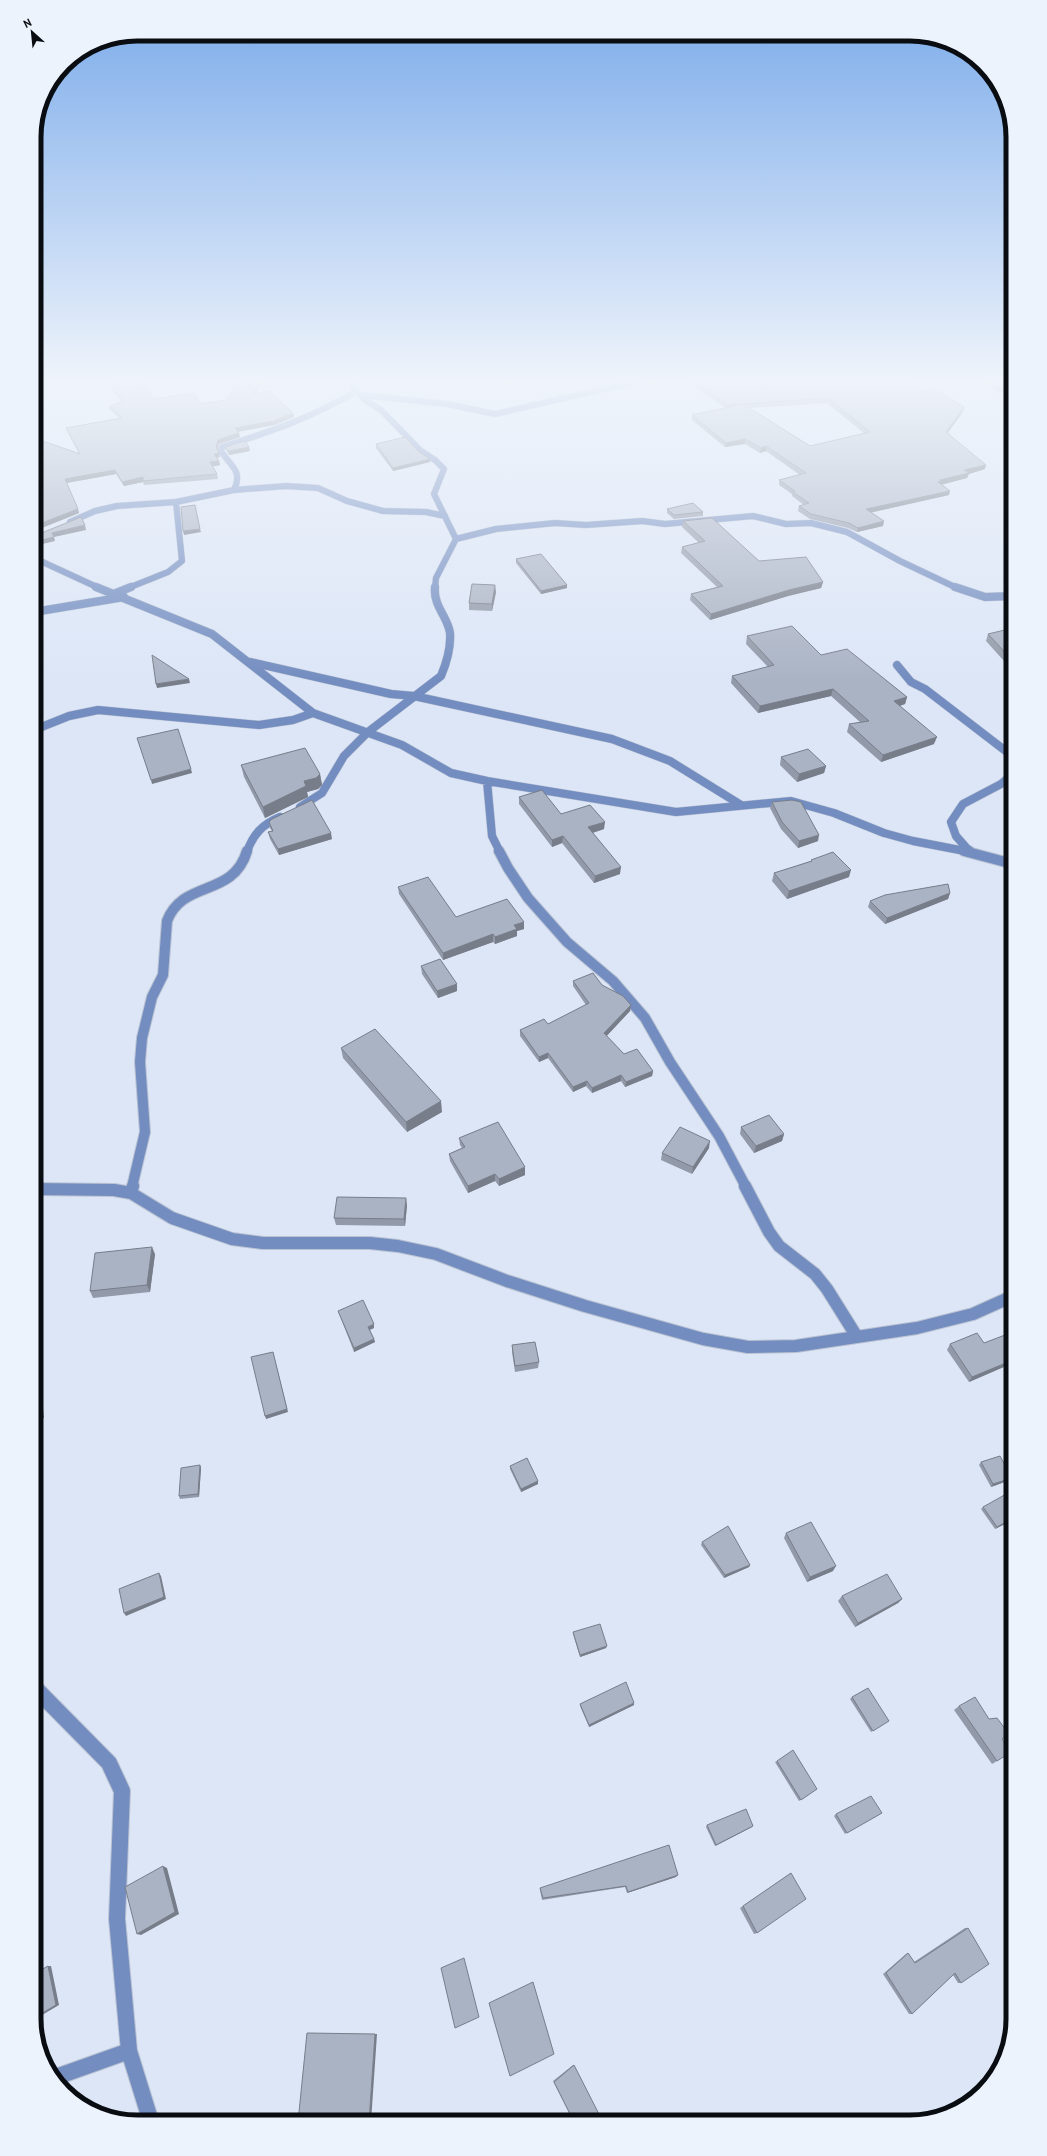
<svg xmlns="http://www.w3.org/2000/svg" width="1047" height="2156" font-family="'PT Sans',sans-serif">
  <style>
    .lines { fill: none; stroke-linecap: round; stroke-linejoin: round }
    .street-far4-casing { stroke: #bac3d2; stroke-width: 7 }
    .street-far3-casing { stroke: #bac3d2; stroke-width: 9 }
    .street-far2-casing { stroke: #bac3d2; stroke-width: 12 }
    .street-far1-casing { stroke: #bac3d2; stroke-width: 14 }
    .street-casing { stroke: #bac3d2; stroke-width: 18 }
    .street-far4 { stroke: #738dc0; stroke-width: 6 }
    .street-far3 { stroke: #738dc0; stroke-width: 8 }
    .street-far2 { stroke: #738dc0; stroke-width: 10 }
    .street-far1 { stroke: #738dc0; stroke-width: 12 }
    .street { stroke: #738dc0; stroke-width: 16 }
    .wall { fill: #929aa9; fill-rule: evenodd }
    .shaded-wall { fill: #777d89 }
    .building { fill: #aab3c4; stroke: #777d89 }
    .rim { fill: none; stroke: #090c11; stroke-width: 5 }
  </style>
  <rect width="100%" height="100%" fill="#dce6f7"/>
  <g class="lines">
    <g class="street-far4-casing">
      <path id="street-far4" d="M352 379 354 388 365 400 381 410 421 451 435 460 444 469 434 494 456 539 436 578 435 588
        M361 395 447 404 495 414 648 379
        M234 490C243 470 231 467 221 451L222 447C272 431 311 418 357 391
        M70 522 95 511 117 506 176 502 234 490 286 486 318 488 347 501 383 511 426 512 445 516
        M456 539 496 529 555 523 586 525 642 521 665 524 753 516 786 524 811 523 847 532 900 561 957 588
        M34 558 99 588
        M128 588 168 572 182 561 176 502"/>
    </g>
    <g class="street-far3-casing">
      <path id="street-far3" d="M96 587 212 634 313 713 402 745 451 773 487 781 676 812 791 801 834 813 884 833 913 841 970 852
        M955 587 985 597 1013 596
        M116 593 131 587
        M34 612 124 597
        M250 662 391 694 414 696 612 739 670 761 741 805
        M897 665 911 682 925 689 1007 752 1013 762
        M34 730 69 716 98 710 259 725 293 720 313 713
        M487 781 492 836 500 852
        M300 807 322 793 344 756 368 732 441 676C446 664 451 647 450 633 448 617 433 606 435 587
        M247 852C253 834 263 824 280 817
        M970 852 956 836 951 822 963 804 1001 784 1013 774"/>
    </g>
    <g class="street-far2-casing">
      <path id="street-far2" d="M499 851 508 868 528 898 567 942 613 981 645 1018 670 1062 719 1136 746 1187
        M964 851 1013 864
        M969 851 970 852
        M132 1187 145 1132 140 1062 142 1038 152 997 163 975 167 921C183 879 233 898 247 851"/>
    </g>
    <g class="street-far1-casing">
      <path id="street-far1" d="M745 1186 769 1232 779 1246 815 1274 827 1289 857 1337
        M34 1189 114 1190 131 1193 172 1218 232 1239 263 1243H370L398 1246 436 1254 507 1281 585 1306 703 1339 748 1347 796 1346 917 1328 973 1314 1013 1296
        M131 1193 133 1186"/>
    </g>
    <g class="street-casing">
      <path id="street" d="M34 1687 109 1763 122 1791 117 1919 129 2051 151 2122
        M56 2077 129 2051"/>
    </g>
    <use href="#street-far4" class="street-far4"/>
    <use href="#street-far3" class="street-far3"/>
    <use href="#street-far2" class="street-far2"/>
    <use href="#street-far1" class="street-far1"/>
    <use href="#street" class="street"/>
  </g>
  <path class="wall" d="M106 379H140L154 399 200 404 227 400 239 379H261L262 383 256 393 293 413 294 417 274 425 238 432 240 437 219 444 217 450 220 457H217L219 461 220 465 212 466 217 474 218 479 144 485 143 482 124 486 116 474 67 483 79 513 34 531V438L79 453 68 432 66 428 120 418 110 410 109 406 122 403Z
    M683 379H905L923 391 964 407 963 412 948 433 985 469 969 474 967 478 941 484 949 495 871 512 883 526 857 532 848 528 810 519 798 511 799 506 804 505 792 496V494L779 485V480L800 475 766 451 760 453 745 444 725 447 692 420V415L726 408ZM827 403 865 434 810 446 749 408Z
    M980 379H1013V389L998 393Z
    M376 444 418 451 430 462 393 471 376 448Z
    M225 447 250 451 229 455 226 450Z
    M667 509 703 512V516L674 519 667 513Z
    M683 521 759 561 823 582 821 588 788 596 710 620 690 600 691 594 717 587 681 553 682 547 699 543 682 527Z
    M516 559 567 585V588L541 594 516 563Z
    M496 592 492 611 469 610V603Z
    M1013 628V671L986 641 988 634Z
    M747 636 821 655 907 697 905 704 900 706 934 744 881 762 847 732 849 724 860 722 831 696 758 713 731 683 732 676 768 667 746 644Z
    M781 757 826 766 824 773 797 782 780 765Z
    M241 765 320 774 322 785 318 789 307 792 308 797 265 818 244 777Z
    M519 797 561 814 604 829 593 833 620 874 594 883 562 843 552 847 519 804Z
    M772 802 818 841 798 848 781 829 770 808Z
    M269 822 332 839 279 855 270 839 268 832 272 831 270 828Z
    M811 860 849 877 787 899 772 881 774 873 811 861Z
    M398 887 456 917 524 929 517 931V936L495 944 493 942 443 960 399 894Z
    M950 893 948 899 885 924 868 907 870 901Z
    M421 966 457 984V991L438 998 422 974Z
    M573 981 602 985 631 1005 630 1011 606 1036 624 1054 653 1071 652 1076 625 1087 621 1081 592 1093 586 1086 573 1092 548 1058 539 1062 520 1036V1030L548 1024 586 1005 573 986Z
    M341 1048 442 1112 407 1132 343 1058Z
    M741 1127 784 1134 782 1141 754 1153 740 1134Z
    M459 1138 525 1175 499 1186 495 1181 468 1193 450 1161 449 1154 462 1148 460 1145Z
    M709 1148 692 1174 661 1160 662 1153Z
    M407 1205 405 1226 336 1225 334 1218Z
    M155 1254 150 1292 93 1298 90 1291Z
    M338 1311 374 1328 370 1330 375 1342 354 1352Z
    M984 1343 1013 1346V1363L969 1382 947 1350 950 1344Z
    M512 1345 539 1362 538 1368 515 1372 512 1352Z
    M981 1462 1010 1480 991 1487 979 1465Z
    M200 1465 201 1468 199 1497 180 1499 179 1496Z
    M510 1466 538 1481V1484L521 1492 510 1469Z
    M983 1507 1013 1520 995 1529 981 1509Z
    M786 1533 833 1571 807 1582 784 1538Z
    M702 1542 750 1565 749 1567 724 1578 701 1545Z
    M842 1596 902 1599 898 1603 855 1627 838 1601Z
    M573 1632 606 1648 580 1657 573 1634Z
    M852 1697 887 1722 871 1732 850 1699Z
    M580 1704 634 1705 589 1727 580 1706Z
    M959 1706 1002 1739 997 1761 992 1764 954 1710Z
    M777 1761 817 1789 799 1801 775 1762Z
    M882 1813 845 1834 834 1816 836 1814Z
    M707 1825 752 1827 715 1846 706 1827Z
    M791 1873 757 1933 754 1934 740 1908Z
    M676 1877 627 1893 625 1887 542 1900 540 1890V1888Z
    M965 1928H968L961 1983H958L953 1975 912 2014H909L883 1974 906 1954 908 1953 914 1962Z
    M573 2065 603 2122 613 2115 619 2122H574L553 2081Z"/>
  <path class="shaded-wall" d="M261 379 262 383 253 398 252 394Z
    M1013 386V389L998 393 1000 389Z
    M964 407 963 412 945 436 946 432Z
    M293 413 294 417 274 425 236 432 235 428Z
    M239 433 240 437 219 444 217 452 216 447 218 440Z
    M745 439V444L725 447 726 443Z
    M766 446V451L760 453 761 448Z
    M249 447 250 451 229 455V451Z
    M219 453 220 457 215 458 214 454Z
    M430 459V462L393 471V468Z
    M219 461 220 465 211 467 210 462Z
    M986 465 985 469 969 474 967 478 941 485 937 487 940 480 964 470Z
    M115 470 116 474 66 483 65 479Z
    M143 477V482L124 486 122 482Z
    M950 491 949 495 865 514 866 509Z
    M78 509 79 513 34 531V526Z
    M884 521 883 526 857 532 858 528Z
    M85 525 86 530 54 537 55 541 34 546V542L52 533Z
    M200 529 201 532 184 535 183 531Z
    M823 582 821 588 788 596 710 620 711 614 789 590Z
    M495 585 496 592 492 611V604Z
    M567 585V588L541 594V591Z
    M189 679 190 683 157 688 156 684Z
    M833 689 831 696 758 713 760 706Z
    M907 697 905 704 892 708 894 701Z
    M937 737 934 744 881 762 883 755Z
    M826 766 824 773 797 782 799 774Z
    M191 769 192 773 152 784 151 780Z
    M320 774 322 785 318 789 307 792 308 797 265 818 263 807 304 781Z
    M605 822 604 829 588 834V827Z
    M331 833 332 839 279 855 278 849Z
    M819 835 818 841 798 848 799 841Z
    M563 836 562 843 552 847V840Z
    M621 867 620 874 594 883 595 876Z
    M851 870 849 877 787 899 789 891Z
    M950 893 948 899 885 924 887 918Z
    M524 922V929L517 931V936L495 944V937L514 925Z
    M493 934V942L443 960V953Z
    M457 984V991L438 998 437 991Z
    M631 1005 630 1011 604 1039V1033Z
    M548 1053V1058L539 1062V1057Z
    M653 1071 652 1076 625 1087 626 1082Z
    M621 1075V1081L592 1093V1088Z
    M587 1081 586 1086 573 1092V1087Z
    M441 1101 442 1112 407 1132 406 1122Z
    M784 1134 782 1141 754 1153 756 1146Z
    M710 1141 709 1148 692 1174 693 1167Z
    M525 1167V1175L499 1186V1179Z
    M495 1174V1181L468 1193V1186Z
    M406 1198 407 1205 405 1226 404 1219Z
    M152 1247 155 1254 150 1292 147 1285Z
    M374 1324V1328L369 1330 368 1327Z
    M374 1339 375 1342 354 1352V1348Z
    M273 1352 288 1412 266 1419 265 1416Z
    M1013 1360V1363L969 1382 972 1377Z
    M37 1385 41 1391 44 1418 34 1421Z
    M200 1465 201 1468 199 1497 198 1494Z
    M1012 1478 1010 1480 991 1487 993 1484Z
    M538 1481V1484L521 1492V1489Z
    M1013 1518V1520L995 1529 997 1527Z
    M750 1565 749 1567 724 1578 725 1575Z
    M836 1566 833 1571 807 1582 810 1577Z
    M159 1573 161 1576 166 1599 126 1616 124 1613Z
    M902 1599 898 1603 855 1627 858 1623Z
    M607 1646 606 1648 580 1657V1655Z
    M634 1703V1705L589 1727V1725Z
    M753 1826 752 1827 715 1846 716 1845Z
    M163 1866 167 1868 179 1914 141 1935 137 1934Z
    M678 1875 676 1877 627 1893 628 1892Z
    M48 1966H51L59 2005 37 2018H34Z
    M375 2034H377L371 2122H369Z"/>
  <path class="building" d="M107 379H140L154 399 194 393 200 404 227 400 239 379H261L252 394 269 391 293 413 274 421 235 428 239 433 218 440 216 447 219 453 214 454 219 461 210 462 217 474 143 481V477L122 482 115 470 65 479 78 509 34 526V438L80 454 66 428 122 418 109 406 123 402Z
    M690 379H905L908 381H912L923 391 934 389 964 407 946 432 986 465 964 470 969 473 940 480 941 482H938L950 491 866 509 884 521 858 528 849 523 811 514 799 506 809 503 793 492 795 491 779 480 806 473 766 446 761 448 745 439 726 443 692 415 743 404 810 446 870 432 828 398 728 405Z
    M987 379H1013V386L1000 389Z
    M405 437 418 451 430 459 393 468 376 444Z
    M245 441 249 447 229 451 225 447Z
    M693 503 703 512 674 515 667 509Z
    M195 505 200 529 183 531 181 507Z
    M81 517 85 525 52 533 54 537 34 542V536Z
    M712 518 759 561 806 557 823 582 789 590 711 614 691 594 723 586 682 547 705 541 683 521Z
    M541 554 567 585 541 591 516 559Z
    M472 584 495 585 492 604 469 603Z
    M792 626 821 655 847 649 907 697 894 701 937 737 883 755 849 724 869 721 833 689 760 706 732 676 774 665 747 636Z
    M1013 628V661L988 634Z
    M152 655 189 679 156 684Z
    M178 729 191 769 151 780 137 738Z
    M305 748 320 774 316 778 304 781 306 786 263 807 241 765Z
    M808 749 826 766 799 774 781 757Z
    M542 790 561 814 590 805 605 822 588 827 621 867 595 876 563 836 552 840 519 797Z
    M312 800 331 833 278 849 268 832 273 831 269 822 272 819Z
    M792 800 801 802 819 835 799 841 782 822 772 802Z
    M833 852 851 870 789 891 774 873 812 861 811 860Z
    M428 877 456 917 507 899 524 922 514 925 517 929 495 937 493 934 443 953 398 887Z
    M948 884 950 893 887 918 870 901 885 895Z
    M440 959 457 984 437 991 421 966Z
    M593 973 602 985 623 996 631 1005 604 1033 624 1054 637 1049 653 1071 626 1082 621 1075 592 1088 587 1081 573 1087 548 1053 539 1057 520 1030 544 1019 548 1024 589 1003 573 981Z
    M375 1029 441 1101 406 1122 341 1048Z
    M769 1115 784 1134 756 1146 741 1127Z
    M498 1122 525 1167 499 1179 495 1174 468 1186 449 1154 465 1147 459 1138Z
    M680 1127 710 1141 693 1167 662 1153Z
    M337 1197 406 1198 404 1219 334 1218Z
    M152 1247 147 1285 90 1291 95 1253Z
    M363 1300 374 1324 368 1327 374 1339 354 1348 338 1311Z
    M977 1333 984 1343 1005 1335 1013 1346V1360L972 1377 950 1344Z
    M535 1342 539 1362 515 1366 512 1345Z
    M273 1352 287 1409 265 1416 251 1357Z
    M34 1385H37L39 1413 34 1414Z
    M1000 1456 1012 1478 993 1484 981 1462Z
    M527 1458 538 1481 521 1489 510 1466Z
    M200 1465 198 1494 179 1496 181 1468Z
    M1008 1493 1013 1500V1518L997 1527 983 1507Z
    M811 1522 836 1566 810 1577 786 1533Z
    M728 1526 750 1565 725 1575 702 1542Z
    M159 1573 164 1597 124 1613 119 1589Z
    M887 1574 902 1599 858 1623 842 1596Z
    M600 1624 607 1646 580 1655 573 1632Z
    M626 1682 634 1703 589 1725 580 1704Z
    M868 1688 889 1721 873 1731 852 1697Z
    M975 1697 989 1719 997 1718 1009 1734 1002 1739 1011 1752 997 1761 959 1706Z
    M793 1750 817 1789 801 1800 777 1761Z
    M871 1796 882 1813 847 1833 836 1814Z
    M746 1809 753 1826 716 1845 707 1825Z
    M669 1845 678 1875 628 1892 626 1886 543 1898 540 1888Z
    M163 1866 175 1912 137 1934 125 1887Z
    M791 1873 806 1899 757 1933 743 1906Z
    M968 1928 989 1964 961 1983 955 1973 912 2014 886 1973 908 1953 915 1963Z
    M464 1958 479 2017 455 2028 441 1968Z
    M48 1966 56 2005 34 2018V1974Z
    M533 1982 554 2054 510 2076 489 2003Z
    M307 2033 375 2034 369 2122H298Z
    M574 2065 603 2122H574L554 2082Z
    M614 2116 619 2122H605Z"/>
  <linearGradient id="sky" x2="0" y2="1"><stop stop-color="#7babea"/><stop offset="0.56" stop-color="#eff4fb"/><stop offset="1" stop-color="#eff4fb" stop-opacity="0"/></linearGradient>
  <rect width="1047" height="681" fill="url(#sky)"/>
  <path d="M0 0H1047V2156H0ZM137 41H910A96 96 0 0 1 1006 137V2019A96 96 0 0 1 910 2115H137A96 96 0 0 1 41 2019V137A96 96 0 0 1 137 41Z" fill="#edf3fd" fill-rule="evenodd"/>
  <path class="rim" d="M137 41H910A96 96 0 0 1 1006 137V2019A96 96 0 0 1 910 2115H137A96 96 0 0 1 41 2019V137A96 96 0 0 1 137 41Z"/>
  <g transform="translate(32 32) rotate(333)" stroke="#edf3fd" stroke-width="3" paint-order="stroke">
  <path d="M0-3L7 15L0 10L-7 15Z" fill="#090c11"/>
  <text y="-6" font-size="11" font-weight="bold" text-anchor="middle" fill="#090c11">N</text>
  </g>
</svg>
